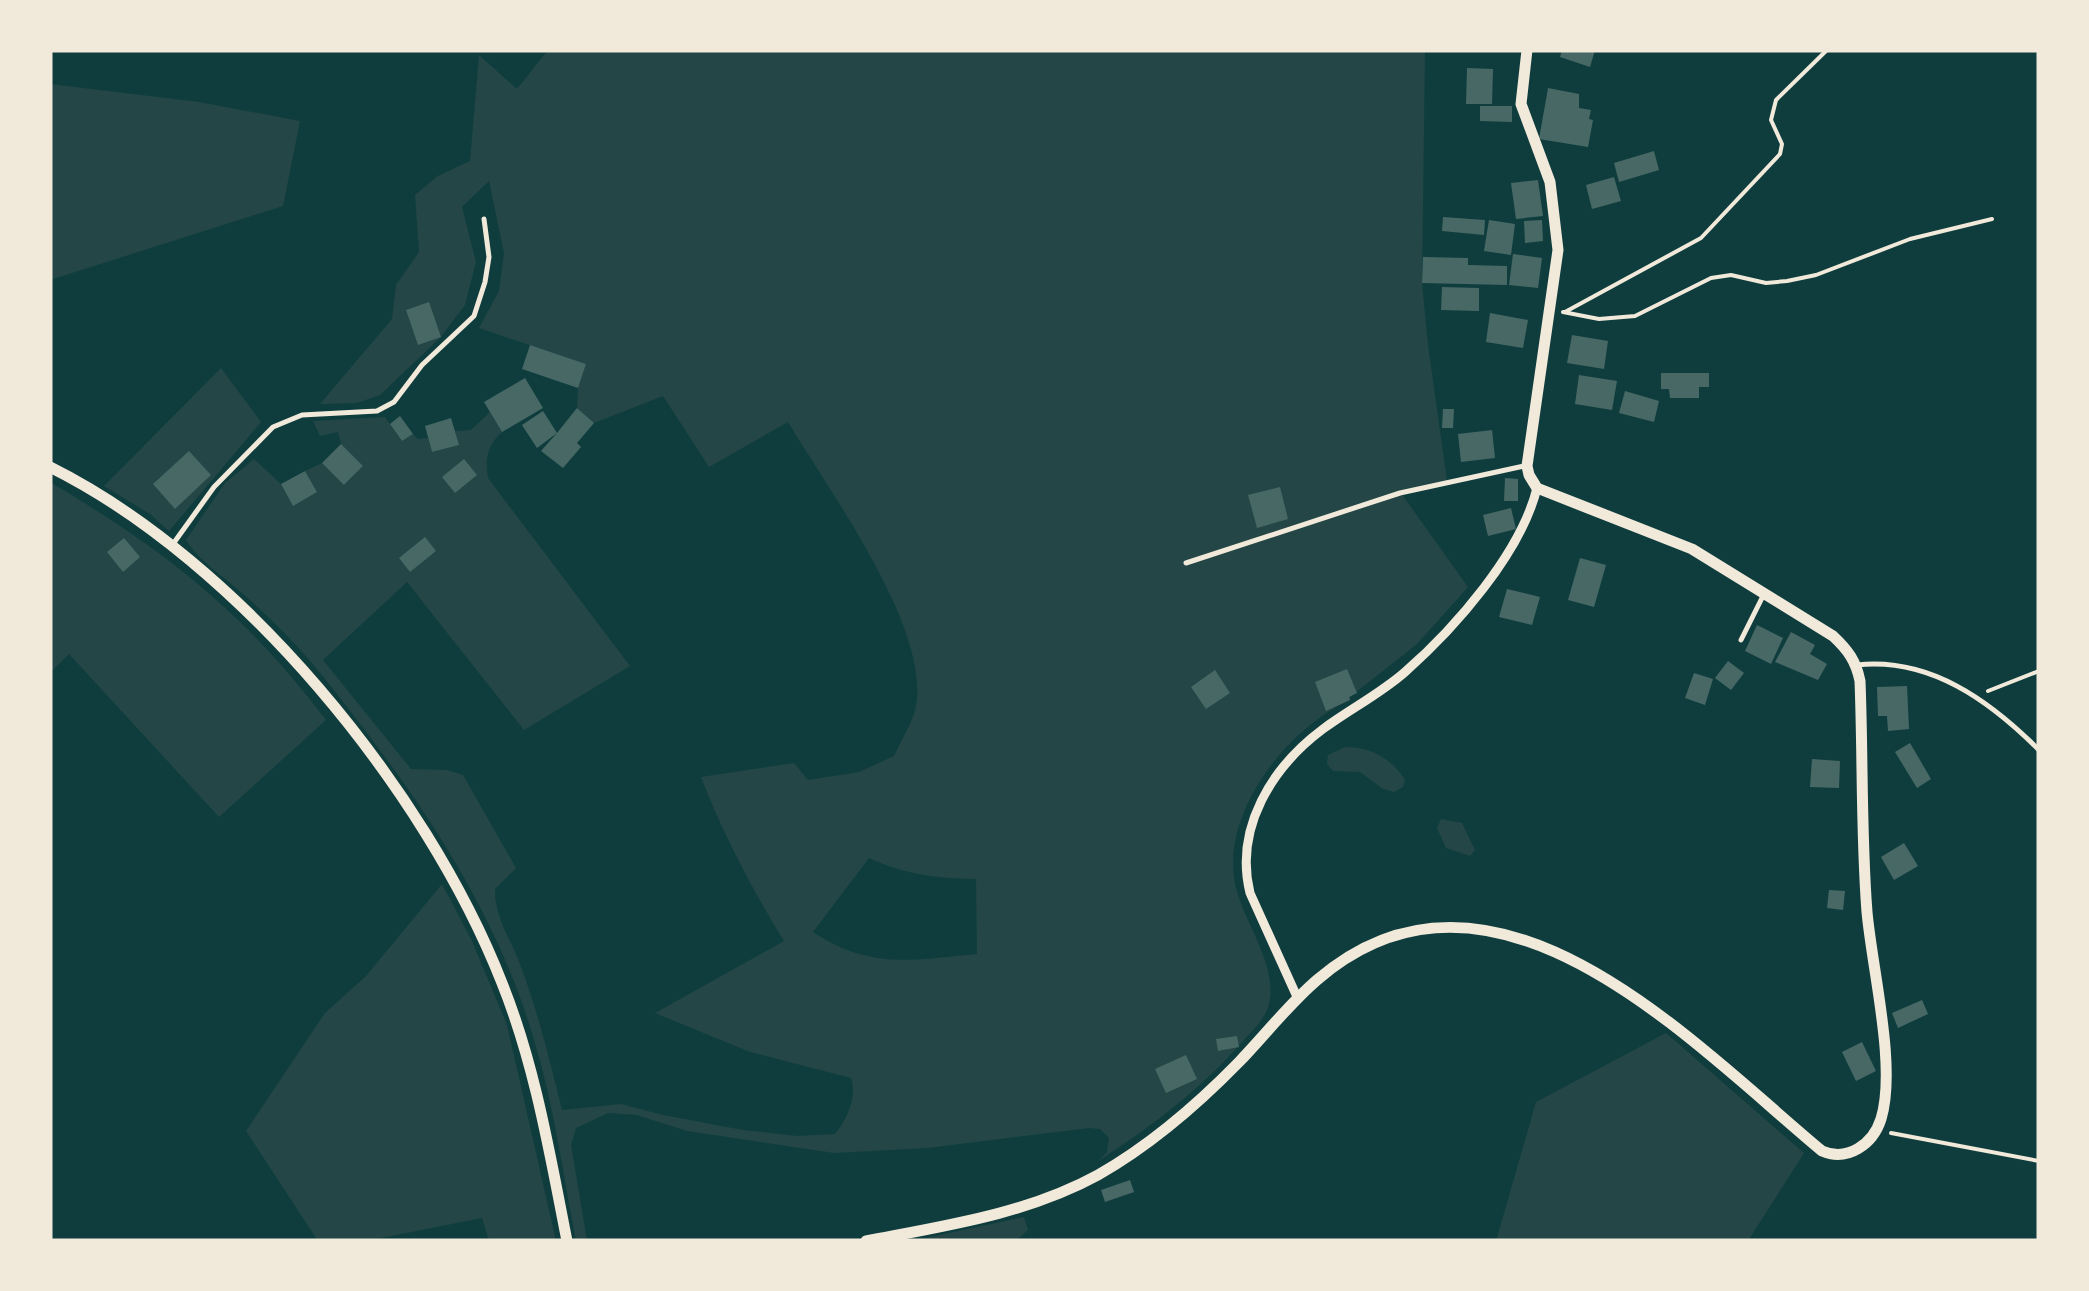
<svg xmlns="http://www.w3.org/2000/svg" width="2089" height="1291" font-family="Karla,sans-serif">
  <style>
    .green { fill: #244646; fill-rule: evenodd }
    .building { fill: #486865 }
    .lines { fill: none; stroke-linecap: round; stroke-linejoin: round }
    .path { stroke: #f1e9da; stroke-width: 4 }
    .service { stroke: #f1e9da; stroke-width: 5 }
    .minor { stroke: #f1e9da; stroke-width: 9 }
    .tertiary { stroke: #f1e9da; stroke-width: 11 }
  </style>
  <rect width="100%" height="100%" fill="#0f3d3e"/>
  <path class="green" d="M548 50H1425L1422 283 1428 345 1447 481 1401 493 1468 587 1417 644 1350 697V700C1287 728 1218 815 1236 888 1245 924 1278 966 1269 1004 1265 1019 1253 1030 1243 1041 1198 1092 1153 1125 1097 1162L1107 1152 1109 1138 1100 1129 1089 1128 928 1148 834 1153 687 1131 637 1115 608 1113 576 1128 571 1145 587 1241H576C563 1174 554 1105 534 1040 494 902 410 785 321 674 297 644 269 617 241 592 224 577 198 560 186 540L225 483 254 459 281 484 293 505 317 492 305 471 322 463 345 485 363 466 341 444 338 432 320 436 313 421 385 417 402 441 413 434 418 439 428 438 432 452 458 445 455 431 471 430 490 412 502 432C487 445 485 460 488 478L630 666 524 730 407 582 323 660 411 769 447 770 463 775 516 868 495 889C494 916 511 940 520 964 538 1012 550 1061 562 1110L621 1104 663 1115 743 1130 797 1136 835 1134C846 1121 858 1096 851 1078L750 1052 655 1013 784 941C752 889 723 834 701 777L794 763 808 780 859 772 894 756C901 740 913 722 916 706 930 627 829 491 788 422L709 467 663 396 594 423 577 408 578 388 586 364 479 328 499 291 504 253 489 181 462 207 476 262 465 305 441 337 380 395 357 403 320 404 392 319 396 285 419 252 415 195 438 176 470 161 479 55 517 89ZM869 858C907 875 934 878 976 879L977 954C912 960 871 970 813 932Z
    M50 84 199 102 300 121 283 206 50 280Z
    M221 368 261 422 169 531 150 514 104 486Z
    M50 482C165 550 245 613 326 720L219 817 69 654 50 673Z
    M1345 747C1371 747 1391 758 1405 780L1403 787 1394 792 1383 789 1360 772 1333 771 1327 764 1328 755Z
    M1441 819 1462 823 1475 850 1470 856 1446 848 1437 828Z
    M442 884 472 941 507 1025 556 1241H489L482 1218 366 1241H318L246 1131 325 1013 366 976Z
    M1666 1033 1804 1153 1748 1241H1496L1536 1102Z
    M1024 1217 1028 1230 1015 1241H911Z"/>
  <path class="building" d="M1562 50H1595L1590 67 1560 57Z
    M1467 68 1493 69 1492 104H1466Z
    M1548 88 1579 94V108L1591 110 1589 119 1593 120 1588 147 1539 139Z
    M1480 106H1512V122L1480 121Z
    M1654 151 1659 170 1619 182 1614 163Z
    M1614 177 1621 201 1592 209 1586 185Z
    M1538 180 1543 216 1516 219 1511 183Z
    M1443 217 1485 220 1484 235 1442 231Z
    M1489 220 1515 224 1511 255 1484 251Z
    M1542 220 1543 241 1525 243 1524 221Z
    M1513 254 1542 258 1538 288 1509 285Z
    M1423 257 1468 258V265L1507 266V285L1422 283Z
    M1442 287 1479 288V311L1441 310Z
    M429 302 441 337 418 345 406 310Z
    M1490 313 1528 320 1523 348 1486 342Z
    M1572 335 1608 341 1604 369 1567 363Z
    M530 345 586 364 578 388 522 369Z
    M1661 373H1709V387H1699V398H1670L1669 389H1661Z
    M1579 375 1617 381 1612 410 1575 404Z
    M525 378 543 408 502 432 484 402Z
    M1625 391 1659 401 1654 422 1619 413Z
    M577 408 594 423 577 443 581 447 563 468 541 451 557 433 537 448 522 425 543 411 557 433Z
    M1443 409H1454L1453 428H1442Z
    M400 416 413 434 402 441 390 424Z
    M451 418 459 445 432 452 425 426Z
    M1492 430 1495 458 1461 462 1458 434Z
    M341 444 363 466 344 485 322 463Z
    M189 451 211 475 175 509 153 484Z
    M464 459 477 475 455 493 442 477Z
    M305 471 317 492 293 506 281 484Z
    M1505 478 1518 479V501H1504Z
    M1280 487 1288 519 1257 528 1248 495Z
    M1511 508 1516 529 1488 536 1483 515Z
    M425 537 436 551 410 572 399 558Z
    M124 538 140 557 123 572 107 552Z
    M1580 558 1606 565 1594 607 1568 600Z
    M1507 589 1540 597 1532 625 1499 617Z
    M1757 625 1783 638 1771 664 1745 651Z
    M1791 632 1815 645 1810 654 1827 664 1818 680 1775 662Z
    M1728 661 1744 673 1731 690 1715 678Z
    M1347 669 1357 693 1349 697 1350 700 1326 711 1315 682Z
    M1215 670 1230 693 1206 709 1191 687Z
    M1694 673 1713 679 1705 705 1685 698Z
    M1907 686 1909 729 1888 731 1887 716H1878L1877 687Z
    M1910 743 1931 779 1917 788 1895 752Z
    M1812 759 1840 761 1839 788 1810 787Z
    M1904 843 1918 866 1894 880 1881 857Z
    M1829 890 1845 891 1843 910 1827 908Z
    M1922 1000 1928 1014 1898 1028 1892 1013Z
    M1237 1036 1239 1047 1218 1051 1216 1039Z
    M1862 1042 1876 1071 1856 1081 1842 1052Z
    M1186 1055 1197 1079 1166 1093 1155 1069Z
    M1130 1180 1134 1192 1105 1202 1101 1190Z"/>
  <g class="lines">
    <path class="path" d="M1563 312 1599 319 1635 316 1711 278 1731 275 1766 283 1787 281 1816 275 1910 239 1992 219
      M1565 312 1701 238 1780 154 1782 144 1771 120 1776 100 1827 50
      M1988 691 2039 671
      M1891 1133 2039 1161"/>
    <path class="service" d="M173 544 214 487 273 427 302 415 377 411 394 402 422 365 474 316 485 282 489 257 484 219
      M1186 563 1400 493 1524 466
      M1741 640 1763 596
      M1857 665C1930 657 1990 701 2039 750"/>
    <path class="minor" d="M1298 999 1250 893C1234 828 1272 767 1323 729 1350 709 1380 694 1405 672 1455 628 1521 553 1537 488"/>
    <path class="tertiary" d="M50 467C239 561 426 789 502 983 535 1065 550 1155 567 1241
      M866 1241C944 1226 1027 1214 1098 1175 1149 1146 1198 1104 1239 1062 1265 1035 1289 1004 1317 980 1493 828 1691 1042 1822 1151 1848 1162 1873 1144 1881 1119 1897 1067 1872 969 1867 912 1861 836 1863 757 1860 681 1856 661 1848 650 1833 636L1692 549 1537 488 1529 475 1527 466 1558 250 1550 182 1521 104 1527 50"/>
  </g>
  <rect width="2089" height="1291" fill="none" stroke="#f1e9da" stroke-width="105"/>
</svg>
